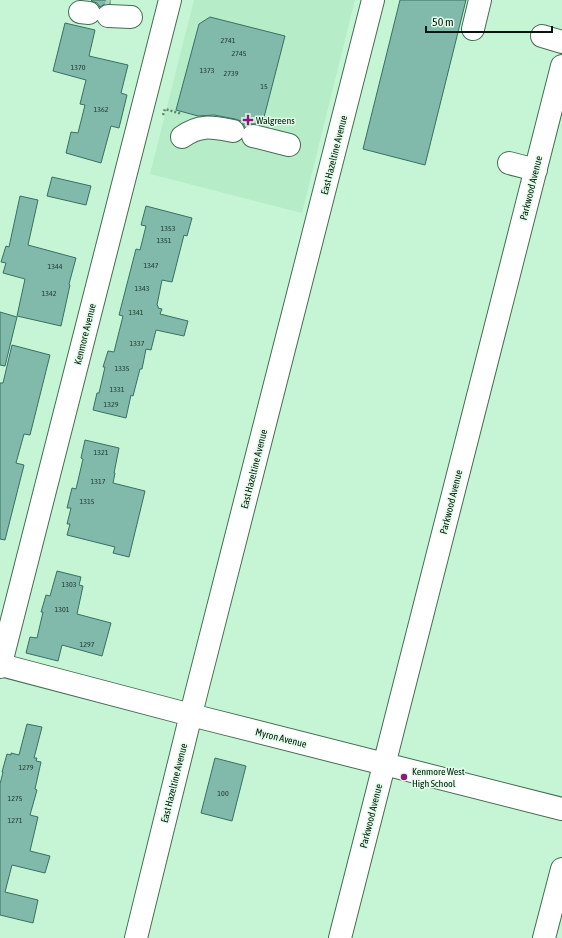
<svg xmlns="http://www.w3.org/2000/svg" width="562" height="938" font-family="'Asap Condensed',sans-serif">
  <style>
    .built { fill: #b6ecc8 }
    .building { fill: #81baab; stroke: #387062 }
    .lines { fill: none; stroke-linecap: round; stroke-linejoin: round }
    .minor-tunnel { stroke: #a9d4b7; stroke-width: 22; stroke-dasharray: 22 11; stroke-linecap: butt }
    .minor-casing { stroke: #446e53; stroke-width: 24 }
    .major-casing { stroke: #446e53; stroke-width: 24 }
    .path { stroke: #63826e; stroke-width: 2.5; stroke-dasharray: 2 2; stroke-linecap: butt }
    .minor { stroke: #fff; stroke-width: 22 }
    .major { stroke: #fff; stroke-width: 22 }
    .poi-dot { fill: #8d1a7b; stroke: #e1fdea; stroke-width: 1.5 }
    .labels { text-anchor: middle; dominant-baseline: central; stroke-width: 3; stroke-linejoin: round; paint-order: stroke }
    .number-label { font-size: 8px; fill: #253f34 }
    .poi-label { font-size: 10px; fill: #06160c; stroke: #e1fdea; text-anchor: start }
    .street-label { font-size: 10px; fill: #06160c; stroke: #e1fdea }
  </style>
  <rect width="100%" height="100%" fill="#c6f5d5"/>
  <path class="built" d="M194 0H355L302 213 150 174Z"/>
  <path class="building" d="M92 0H110V4L103 5 100 7 97 3 91 1Z
    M400 0H466L425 165 363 149Z
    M210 17 285 36 262 125 256 124H250L245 127 241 121 235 119 214 115 198 116 176 110 199 24Z
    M65 23 95 30 89 56 128 65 121 93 127 95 119 128 111 126 101 163 66 153 71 132 78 133 85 105 80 104 86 80 53 71Z
    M52 177 91 186 86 205 47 196Z
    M20 196 38 200 28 245 76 258 69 284 70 285 61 326 17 316 25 279 3 273 6 263 1 262 6 246 9 247Z
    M146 206 192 218 187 236 184 235 172 282 162 280 157 305 158 306V308L162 309 160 314 188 321 184 336 156 330 151 350 146 349 142 369H140L133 396 131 395 126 418 93 410 97 393H99L105 367H103L108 351 114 352 123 316 119 315 136 249 140 250 146 226 141 225Z
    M0 312 17 317 5 366 0 365Z
    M12 345 50 355 30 435 24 434 16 463 24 465 5 540 0 539V383H3Z
    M85 440 119 448 114 473H115L113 483 145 491 129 557 113 553 115 547 67 535 70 524H67L71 508H67L72 488 76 489 83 459 81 458Z
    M57 571 81 577 79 585 83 586 77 614 111 623 102 656 62 645 58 661 26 653 30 637 37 638 43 612H41L46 595 50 596Z
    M27 724 42 727 34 758H37L36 761 41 762 35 789 37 790 30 815 38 817 30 851 50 856 45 873 12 865 5 892 38 900 33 923 0 915V784L3 772H2L7 754 11 755V753L19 755Z
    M215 758 246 766 232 821 201 813Z"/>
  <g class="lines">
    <path class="minor-tunnel" d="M106 0 110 1"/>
    <g class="minor-casing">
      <path id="minor" d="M80 12 89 13
        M108 16 131 17
        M473 29 480 0
        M542 36 562 42
        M253 136 289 145
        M182 137C200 124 212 127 233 131
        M509 163 536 170
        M1 665 191 715 562 809
        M136 938 196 694 373 0
        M340 938 562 66
        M544 938 562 869"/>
    </g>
    <g class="major-casing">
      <path id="major" d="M0 667 170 0"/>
    </g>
    <path class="path" d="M163 115 165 109 182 114"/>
    <use href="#minor" class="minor"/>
    <use href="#major" class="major"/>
  </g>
  <g class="poi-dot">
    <path d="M246 114h4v4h4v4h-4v4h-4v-4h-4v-4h4z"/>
    <circle cx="404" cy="777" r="4"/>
  </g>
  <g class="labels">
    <g class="number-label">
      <text x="228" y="40">2741</text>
      <text x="239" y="53">2745</text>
      <text x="78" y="67">1370</text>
      <text x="207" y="70">1373</text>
      <text x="231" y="73">2739</text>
      <text x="264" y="86">15</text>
      <text x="101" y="109">1362</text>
      <text x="168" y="228">1353</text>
      <text x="164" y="240">1351</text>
      <text x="151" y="265">1347</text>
      <text x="55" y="266">1344</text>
      <text x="142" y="288">1343</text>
      <text x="49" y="293">1342</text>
      <text x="136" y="312">1341</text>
      <text x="137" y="343">1337</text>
      <text x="122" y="368">1335</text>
      <text x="117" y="389">1331</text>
      <text x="111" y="404">1329</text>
      <text x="101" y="452">1321</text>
      <text x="98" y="481">1317</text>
      <text x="87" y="501">1315</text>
      <text x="69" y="584">1303</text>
      <text x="62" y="609">1301</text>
      <text x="87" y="644">1297</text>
      <text x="26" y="767">1279</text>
      <text x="223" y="793">100</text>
      <text x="15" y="798">1275</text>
      <text x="15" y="820">1271</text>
    </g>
    <g class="poi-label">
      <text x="256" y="120">Walgreens</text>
      <text x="412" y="771">Kenmore West<tspan x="412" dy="12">High School</tspan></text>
    </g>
    <g class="street-label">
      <text transform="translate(334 155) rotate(-76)">East Hazeltine Avenue</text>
      <text transform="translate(531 188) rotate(-76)">Parkwood Avenue</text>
      <text transform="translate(85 334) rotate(-76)">Kenmore Avenue</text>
      <text transform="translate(254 469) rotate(-76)">East Hazeltine Avenue</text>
      <text transform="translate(451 502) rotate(-76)">Parkwood Avenue</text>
      <text transform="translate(281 738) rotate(14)">Myron Avenue</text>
      <text transform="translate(174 783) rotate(-76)">East Hazeltine Avenue</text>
      <text transform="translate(371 816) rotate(-76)">Parkwood Avenue</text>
    </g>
  </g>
  <path d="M426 26v6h126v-6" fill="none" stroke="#06160c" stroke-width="2"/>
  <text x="432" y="26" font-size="12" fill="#06160c" stroke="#e1fdea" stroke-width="3" paint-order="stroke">50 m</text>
</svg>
